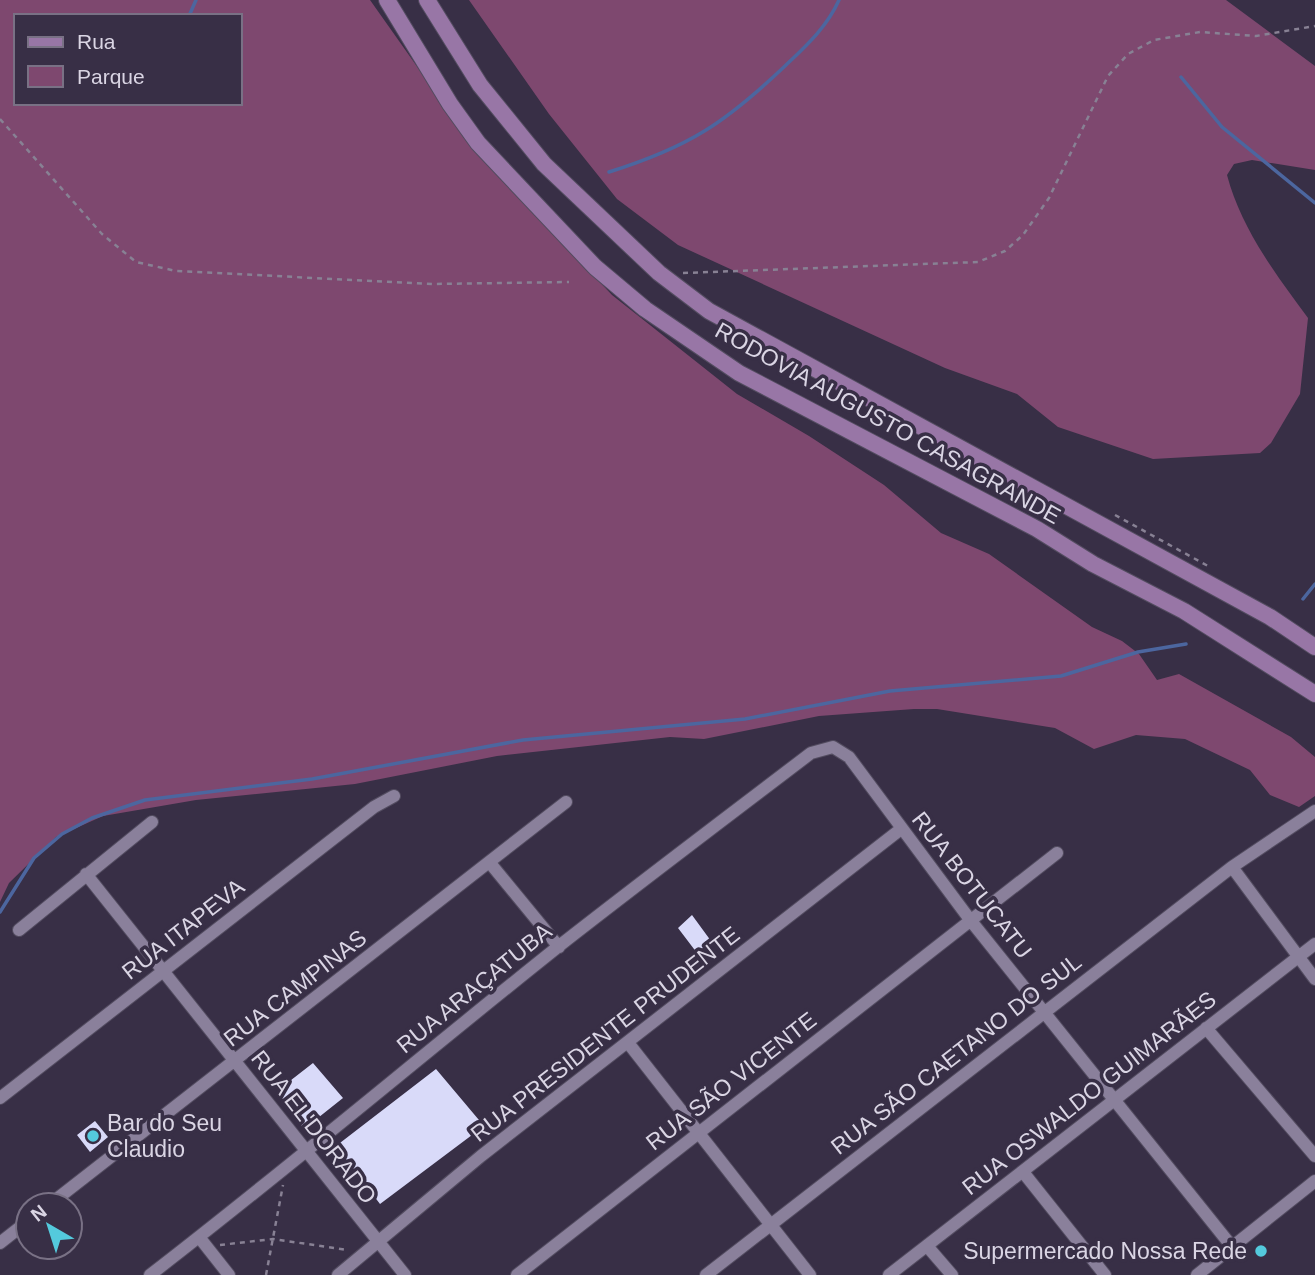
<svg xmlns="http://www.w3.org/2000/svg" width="1315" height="1275" font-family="Helvetica,sans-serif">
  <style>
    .green { fill: #7e486f; fill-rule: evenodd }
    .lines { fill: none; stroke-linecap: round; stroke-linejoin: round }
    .stream { stroke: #4c669f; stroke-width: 3.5 }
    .building { fill: #d9daf9 }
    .minor-casing { stroke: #534c60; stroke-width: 14 }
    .major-casing { stroke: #534c60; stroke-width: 18 }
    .path { stroke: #888194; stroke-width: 2.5; stroke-dasharray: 5 5; stroke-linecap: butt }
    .minor { stroke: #8a809b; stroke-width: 12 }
    .major { stroke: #9876a6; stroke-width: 16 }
    .poi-dot { fill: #54cadd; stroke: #382f46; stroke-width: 2.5 }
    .labels { text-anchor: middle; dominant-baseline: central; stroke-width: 7; stroke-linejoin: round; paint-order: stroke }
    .street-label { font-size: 23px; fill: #dad5e4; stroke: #382f46 }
    .poi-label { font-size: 23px; fill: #dad5e4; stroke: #382f46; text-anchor: start }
  </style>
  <rect width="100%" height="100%" fill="#382f46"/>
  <path class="green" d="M0 0H370L481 157 612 295 737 394 809 436 884 485 941 533 989 554 1092 627 1122 641 1139 654 1157 680 1179 674 1291 737 1315 757V796L1299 807 1270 795 1250 770 1185 739 1136 735 1094 749 1055 728 937 709H914L819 716 704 739 670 737 497 756 355 784 196 800 103 816 56 837 9 883 0 902ZM16 16H240V103H16Z
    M469 0H1226L1315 66V170L1252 160 1234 164 1227 175C1241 228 1276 275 1308 318L1300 394 1271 443 1260 453 1153 459 1058 427 1017 394 945 368 678 245 617 199 549 114Z"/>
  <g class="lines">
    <path class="stream" d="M189 16 196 0
      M1181 77 1222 127 1315 203
      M609 172C689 147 725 123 785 66 806 46 827 27 839 0
      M1303 599 1315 584
      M0 912 34 858 62 834 92 818 145 800 312 779 523 740 745 719 890 691 1061 676 1138 652 1186 644"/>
  </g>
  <path class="building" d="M692 915 711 941 697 953 678 928Z
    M313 1063 343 1098 304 1129 277 1091Z
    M436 1069 484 1126 380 1204 336 1146Z
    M95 1121 108 1137 90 1152 77 1135Z"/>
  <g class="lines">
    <g class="minor-casing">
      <path id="minor" d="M490 863 559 947
        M1232 867 1315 979
        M86 874 405 1275
        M19 930 152 822
        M1206 1028 1315 1156
        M629 1044 810 1275
        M0 1098 374 807 394 796
        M1023 1172 1105 1275
        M49 1205 566 802
        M199 1237 229 1275
        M0 1243 28 1221
        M927 1246 952 1275
        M150 1275C289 1168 422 1055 559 946 642 881 727 817 811 753L833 747 849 757 971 921 1233 1248
        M338 1275 481 1156 901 829
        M517 1275 1057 853
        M706 1275 1232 867 1315 811
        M889 1275 1315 944
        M1197 1275 1315 1181"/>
    </g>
    <g class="major-casing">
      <path id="major" d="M387 0 450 104 478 143 595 267 645 309 739 373 1037 529 1093 564 1184 611 1315 694
        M427 0 480 85 544 164 659 273 709 311 1270 617 1315 647"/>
    </g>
    <path class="path" d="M0 119 102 234 136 262 176 271 433 284 569 282
      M683 273 978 262 1005 251 1023 235 1049 198 1108 76 1128 54 1154 40 1200 32 1256 36 1315 26
      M1115 515 1208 566
      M220 1245 273 1239 348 1250
      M266 1275 283 1185"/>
    <use href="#minor" class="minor"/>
    <use href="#major" class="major"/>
  </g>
  <g class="poi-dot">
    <circle cx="93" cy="1136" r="7"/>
    <circle cx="1261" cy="1251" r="7"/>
  </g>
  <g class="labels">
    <g class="street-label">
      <text transform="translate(888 423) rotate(29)">RODOVIA AUGUSTO CASAGRANDE</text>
      <text transform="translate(972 885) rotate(52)">RUA BOTUCATU</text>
      <text transform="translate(183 929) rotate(-38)">RUA ITAPEVA</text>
      <text transform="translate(295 988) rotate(-38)">RUA CAMPINAS</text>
      <text transform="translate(474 988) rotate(-39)">RUA ARAÇATUBA</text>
      <text transform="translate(605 1034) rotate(-38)">RUA PRESIDENTE PRUDENTE</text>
      <text transform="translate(956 1054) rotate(-38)">RUA SÃO CAETANO DO SUL</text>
      <text transform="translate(731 1081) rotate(-38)">RUA SÃO VICENTE</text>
      <text transform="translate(1089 1093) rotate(-38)">RUA OSWALDO GUIMARÃES</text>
      <text transform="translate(314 1127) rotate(52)">RUA EL'DORADO</text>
    </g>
    <g class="poi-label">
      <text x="107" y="1123">Bar do Seu<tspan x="107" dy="26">Claudio</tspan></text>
      <text x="1247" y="1251" text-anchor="end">Supermercado Nossa Rede</text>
    </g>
  </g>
  <rect x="14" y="14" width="228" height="91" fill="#382f46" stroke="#797185" stroke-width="2"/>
  <rect x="28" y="37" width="35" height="10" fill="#9876a6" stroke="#797185" stroke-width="2"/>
  <text x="77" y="49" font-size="21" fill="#dad5e4">Rua</text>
  <rect x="28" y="66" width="35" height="21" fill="#7e486f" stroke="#797185" stroke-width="2"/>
  <text x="77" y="84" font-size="21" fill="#dad5e4">Parque</text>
  <g transform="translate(49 1226) rotate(321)"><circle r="33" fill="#382f46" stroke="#797185" stroke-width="2"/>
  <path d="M0-5L12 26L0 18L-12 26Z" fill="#54cadd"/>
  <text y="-10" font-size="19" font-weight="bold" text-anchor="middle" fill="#dad5e4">N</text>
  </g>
</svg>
